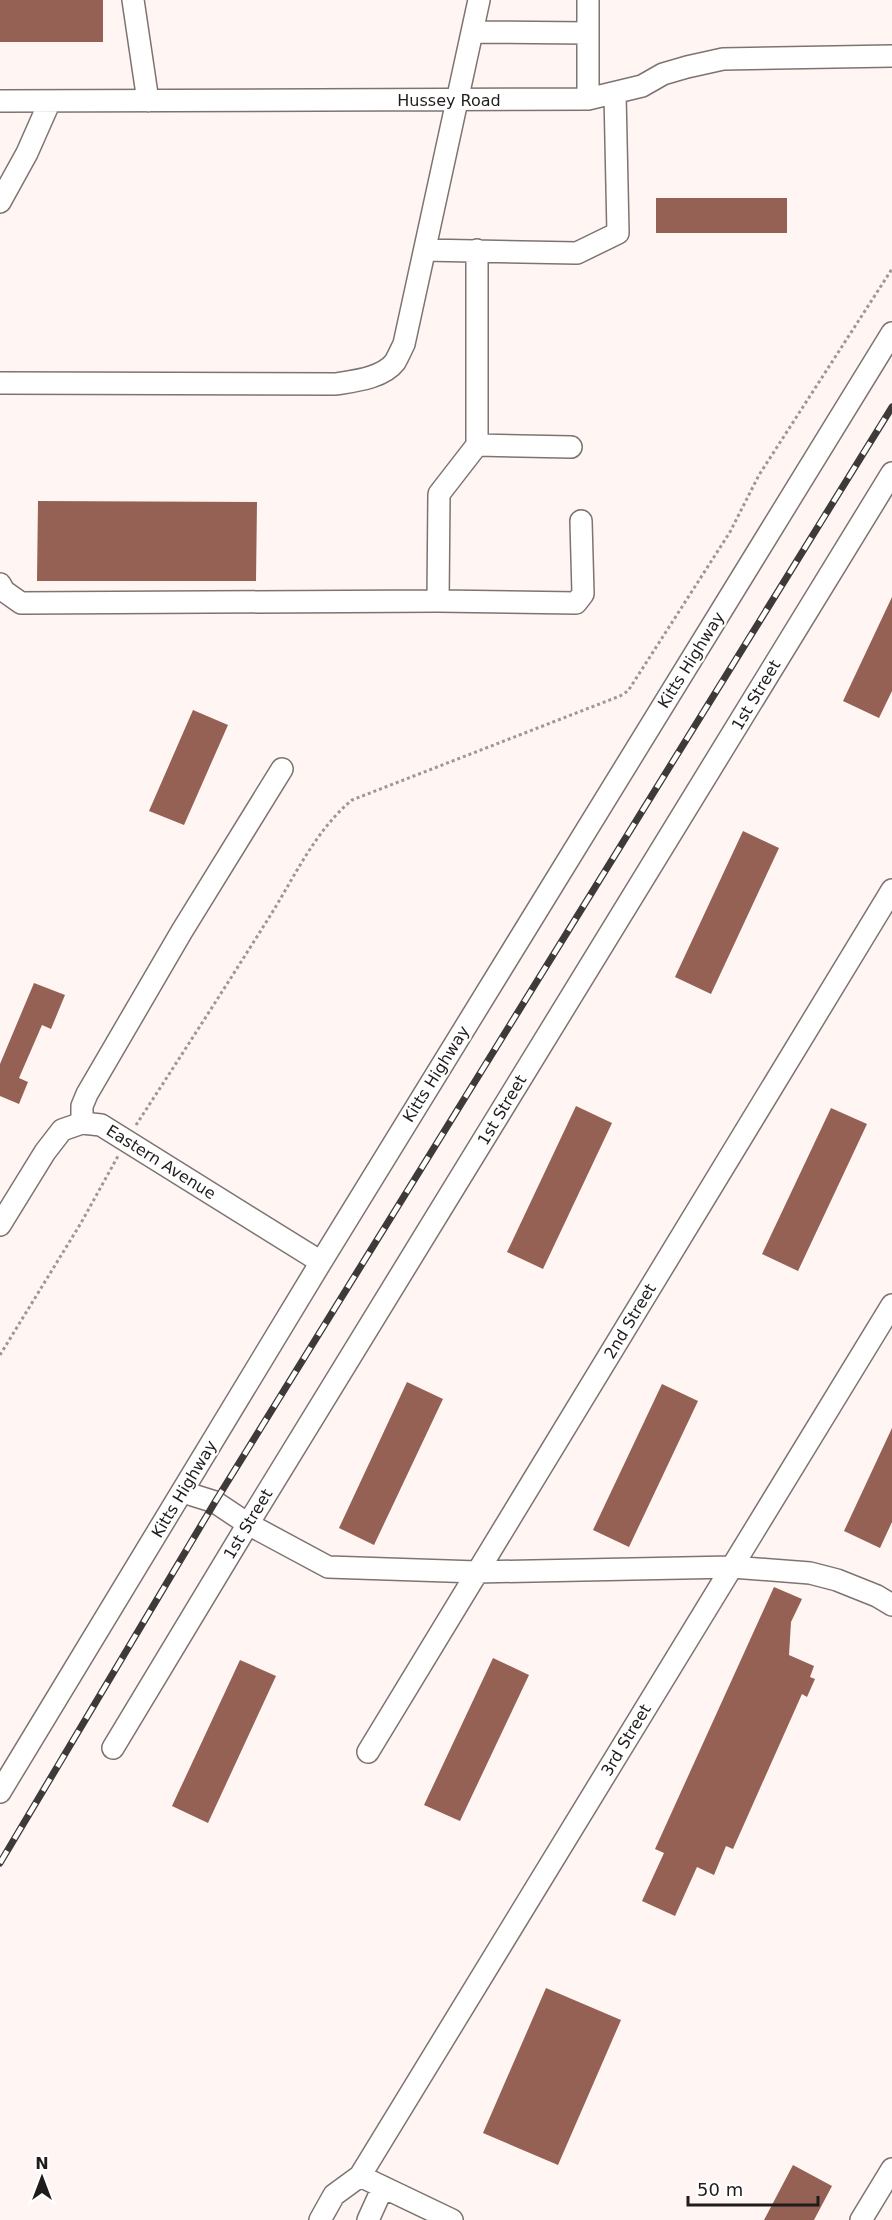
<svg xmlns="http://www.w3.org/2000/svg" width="892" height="2220" font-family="'DejaVu Sans',sans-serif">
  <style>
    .building { fill: #956155 }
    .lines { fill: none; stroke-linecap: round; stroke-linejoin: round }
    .minor-casing { stroke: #7d7471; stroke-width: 24 }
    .path { stroke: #9e9795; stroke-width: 3; stroke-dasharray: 3 3; stroke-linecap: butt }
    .minor { stroke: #fff; stroke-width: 21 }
    .rail-casing { stroke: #3f3a3a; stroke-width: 7 }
    .rail { stroke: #fff; stroke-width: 4.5; stroke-dasharray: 14; stroke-linecap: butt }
    .labels { text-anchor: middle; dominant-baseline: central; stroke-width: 4.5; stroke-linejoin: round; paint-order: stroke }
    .street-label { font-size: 16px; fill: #201c1c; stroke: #fff }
  </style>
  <rect width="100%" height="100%" fill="#fff5f2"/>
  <path class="building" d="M0 0H103V42H0Z
    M656 198H787V233H656Z
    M38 501 257 502 256 581H37Z
    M892 597V691L879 718 843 701Z
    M193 710 228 725 184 825 149 811Z
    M743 831 779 848 711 994 675 977Z
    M34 983 65 995 51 1029 42 1025 19 1078 28 1082 19 1104 0 1096V1064Z
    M576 1106 612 1123 543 1269 507 1252Z
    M831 1108 867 1124 798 1271 762 1254Z
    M407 1382 443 1399 374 1545 339 1528Z
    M662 1384 698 1401 629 1547 593 1530Z
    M892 1428V1522L880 1548 844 1531Z
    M774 1587 802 1599 791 1622 789 1655 814 1666 810 1677 815 1679 807 1697 802 1694 733 1849 726 1846 714 1875 697 1867 675 1916 642 1901 664 1853 655 1849Z
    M493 1658 529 1675 460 1821 424 1805Z
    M240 1660 276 1676 208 1823 172 1806Z
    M546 1988 621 2020 558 2165 483 2133Z
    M793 2165 832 2186 814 2220H764Z"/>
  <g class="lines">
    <g class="minor-casing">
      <path id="minor" d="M133 0 148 101
        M472 32 588 33
        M588 99V0
        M0 101 588 99 642 86 663 74 687 67 723 59 892 56
        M0 202 27 153 50 101
        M425 250 577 253 618 233 615 94
        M477 250V445
        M0 383 336 384C354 381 383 378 395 362 398 357 401 350 404 344L479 0
        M0 584 4 591 21 603 438 601 576 603 583 594 581 521
        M438 601 439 494 477 445 571 447
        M82 1123V1106L87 1094 182 931 282 769
        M0 1225 45 1152 62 1130 82 1123 101 1125 321 1262
        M183 1492 215 1502 248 1524 328 1567 477 1572 732 1567 810 1573 837 1580 877 1596 892 1605
        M113 1748 248 1524 892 473
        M368 1752 892 890
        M0 1792 321 1262 892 333
        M360 2176 452 2220
        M320 2220 334 2195 360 2176 892 1305
        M368 2220 383 2187
        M861 2220 892 2169"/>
    </g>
    <path class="path" d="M136 1125C181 1056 226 986 270 916 295 876 315 831 352 800L620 696 628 691 730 532 759 475 892 269
      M0 1355 81 1223 118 1156"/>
    <use href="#minor" class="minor"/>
    <g class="rail-casing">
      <path id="rail" d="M0 1863 215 1502 892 407"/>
    </g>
    <use href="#rail" class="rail"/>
  </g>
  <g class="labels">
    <g class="street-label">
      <text x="449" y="100">Hussey Road</text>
      <text transform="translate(691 660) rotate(-58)">Kitts Highway</text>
      <text transform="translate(756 695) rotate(-59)">1st Street</text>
      <text transform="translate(436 1074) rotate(-58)">Kitts Highway</text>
      <text transform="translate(502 1110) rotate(-59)">1st Street</text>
      <text transform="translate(161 1162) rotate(32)">Eastern Avenue</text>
      <text transform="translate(630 1321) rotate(-59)">2nd Street</text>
      <text transform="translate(184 1489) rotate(-59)">Kitts Highway</text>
      <text transform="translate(248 1524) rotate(-59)">1st Street</text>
      <text transform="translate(626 1740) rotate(-59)">3rd Street</text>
    </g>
  </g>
  <g transform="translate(42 2178)" stroke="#ffffff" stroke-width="4.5" paint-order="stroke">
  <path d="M0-4.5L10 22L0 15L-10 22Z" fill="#201c1c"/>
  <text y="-9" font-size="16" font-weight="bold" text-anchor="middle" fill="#201c1c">N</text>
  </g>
  <path d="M688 2196v9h130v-9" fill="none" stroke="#201c1c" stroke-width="3"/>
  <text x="697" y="2196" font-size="18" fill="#201c1c" stroke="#ffffff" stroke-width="4.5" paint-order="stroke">50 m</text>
</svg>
